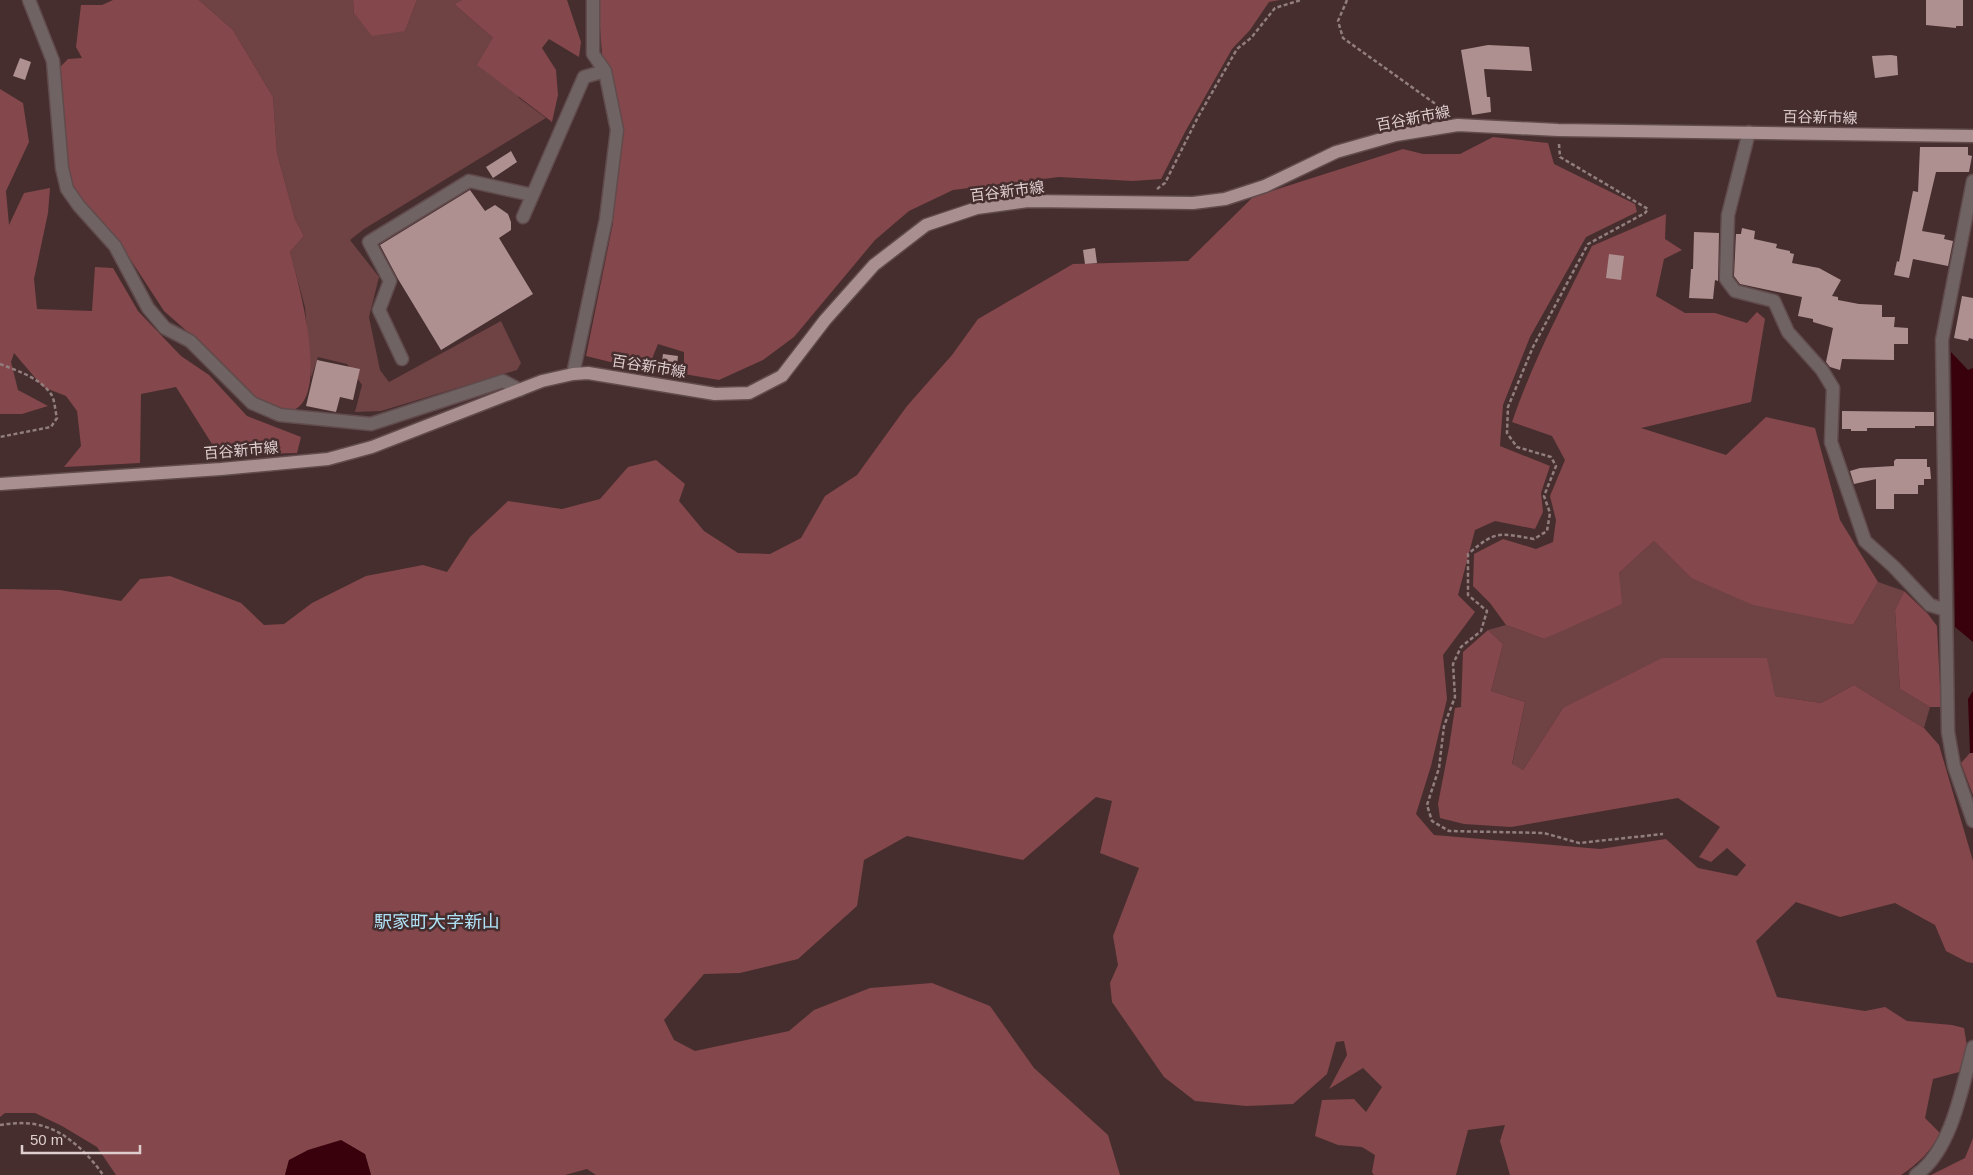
<svg xmlns="http://www.w3.org/2000/svg" width="1973" height="1175" font-family="Arial,'Noto Sans JP',sans-serif">
  <style>
    .green { fill: #6f4244 }
    .forest { fill: #84474b }
    .water { fill: #38010c }
    .building { fill: #ae9090 }
    .lines { fill: none; stroke-linecap: round; stroke-linejoin: round }
    .minor-casing { stroke: #614b4c; stroke-width: 15 }
    .major-casing { stroke: #614b4c; stroke-width: 15 }
    .path { stroke: #927e7e; stroke-width: 2.5; stroke-dasharray: 4 2.5; stroke-linecap: butt }
    .minor { stroke: #706363; stroke-width: 12 }
    .major { stroke: #a98f8f; stroke-width: 12 }
    .labels { text-anchor: middle; dominant-baseline: central; stroke-width: 5; stroke-linejoin: round; paint-order: stroke }
    .street-label { font-size: 15px; fill: #decece; stroke: #462e2f }
    .quarter-label { font-size: 18px; fill: #afe2f7; stroke: #462e2f }
  </style>
  <rect width="100%" height="100%" fill="#462e2f"/>
  <path class="green" d="M199 0H353L354 13 405 31 417 0H462L454 4 493 38 519 98 546 118 364 229 350 240 379 277 369 317 380 370 389 382 501 321 521 363 517 370 381 411 355 412 362 385 347 364 318 357 311 378 305 307 290 252 304 236 295 219 277 153 273 97 233 30Z
    M1654 541 1691 578 1853 625 1878 582 1904 591 1895 610 1900 689 1930 707 1924 728 1854 685 1821 703 1775 696 1563 708 1523 770 1512 765 1525 702 1491 691 1503 644 1488 630 1506 625 1544 639 1568 627 1619 573Z"/>
  <path class="forest" d="M113 0H199L233 30 273 97 277 153 295 219 304 236 290 252C299 284 323 374 303 402 301 406 295 409 292 412L276 408 244 393 207 349 164 311 119 242 74 196 65 169 58 69 68 59 82 58 76 47 81 5H102Z
    M353 0H417L405 31 372 36 354 13Z
    M462 0H567L581 42 579 57 549 39 542 48 556 70 558 95 552 122 477 65 493 38 454 4Z
    M598 0H1280L1269 2 1250 30 1232 49 1185 132 1161 179 1133 181 1059 177 953 190 909 211 875 240 794 337 763 360 719 380 684 374V352L658 344 647 371 586 356 613 223 614 175 620 125 602 54Z
    M0 89 23 103 29 142 6 191 9 225 24 193 50 188 48 213 34 279 37 309 92 311 95 267 113 268 138 311 181 356 209 375 247 416 301 437 297 453 219 455 176 387 141 394 140 463 64 467 81 446 77 411 66 396 43 387 14 353 11 362 18 390 48 406 22 414H0Z
    M1493 137 1548 143 1554 164 1635 204 1637 212 1586 237 1530 337 1503 405 1500 446 1550 466 1541 493 1543 512 1535 529 1495 521 1475 530 1458 595 1475 612 1443 655 1447 699 1431 766 1416 814 1434 835 1600 849 1666 839 1698 868 1737 876 1746 865 1727 848 1711 862 1699 857 1720 827 1678 798 1511 827 1464 824 1440 818 1438 804 1449 747 1455 708 1461 707 1463 652 1488 630 1503 644 1491 691 1525 702 1512 764 1523 770 1563 708 1662 658H1767L1775 696 1821 703 1854 685 1924 728 1939 745 1973 861V963L1967 962 1946 951 1935 925 1895 903 1840 917 1796 902 1756 941 1777 997 1865 1011 1885 1007 1907 1021 1952 1025 1964 1028 1967 1046 1959 1072 1933 1079 1925 1118 1940 1133C1931 1151 1918 1164 1901 1175H1510L1500 1141 1505 1125 1468 1130 1456 1175H1374L1372 1172 1375 1155 1362 1147 1338 1145 1315 1136 1322 1100 1354 1099 1366 1112 1382 1087 1363 1068 1329 1089 1347 1055 1344 1041 1336 1042 1327 1074 1293 1104 1246 1106 1195 1101 1164 1077 1112 1002 1110 983 1118 965 1113 936 1139 868 1100 853 1112 801 1096 797 1023 860 907 836 864 860 857 906 798 959 740 973 704 974 664 1020 674 1040 695 1051 789 1031 814 1010 870 988 932 983 990 1006 1034 1068 1108 1135 1120 1175H596L587 1169 565 1175H371L365 1154 289 1160 285 1175H116L97 1147 62 1126 35 1113H5L0 1117V589L60 590 121 601 140 579 170 576 241 603 264 625 284 624 312 603 366 576 423 565 447 572 470 537 508 501 562 509 600 499 628 467 656 460 685 484 679 501 704 531 738 553 770 554 801 538 825 496 857 475 907 406 952 355 978 319 1073 264 1188 261 1253 197 1403 149 1423 154H1460Z
    M1666 214 1665 239 1682 250 1664 259 1656 296 1685 313H1715L1747 323 1757 312 1765 319 1751 402 1641 428 1726 455 1766 417 1815 428 1840 520 1878 582 1853 625 1753 605 1691 578 1654 541 1619 573 1622 604 1544 639 1506 625 1490 603 1473 586 1474 554 1503 539 1536 549 1553 542 1556 520 1550 496 1565 460 1552 436 1512 422C1533 361 1563 304 1592 246Z
    M1904 591 1928 614 1937 626 1941 707H1930L1900 689 1895 610Z
    M1970 753H1973V795L1961 763Z
    M1973 1138V1175H1931L1965 1158Z"/>
  <path class="water" d="M1951 352 1968 370 1973 368V642L1955 627Z
    M1973 691V753H1970L1968 699Z
    M341 1140 365 1154 371 1175H285L289 1160 308 1150Z"/>
  <path class="building" d="M1926 0H1963V26H1956V28L1926 25Z
    M1488 45 1529 47 1532 71 1484 69 1487 97H1490L1491 112 1472 115 1461 50Z
    M1891 55 1897 56 1898 75 1875 78 1872 56Z
    M20 58 31 62 25 80 13 76Z
    M1920 147H1968V155L1972 156 1969 172H1936L1922 231 1945 235 1944 239 1953 241 1948 266 1913 259 1909 278 1894 275 1897 261 1899 262 1913 191 1918 192Z
    M511 151 517 162 493 178 486 167Z
    M470 190 485 211 495 205 508 214 511 222V230L499 238 533 294 441 350 398 279 380 245Z
    M1742 228 1755 231 1754 239 1777 244 1776 248 1790 251V253L1794 254 1792 263 1819 268 1841 280 1832 296 1838 297V300L1859 304 1882 305V317H1895L1894 327 1908 328V344H1894V360L1842 359 1840 370 1830 367 1826 362 1833 328 1813 322V319L1798 316 1802 297 1740 284 1734 276 1736 234H1741Z
    M1694 232 1719 233 1718 281 1715 280 1713 299 1689 298 1691 269H1693Z
    M1095 248 1097 263 1085 264 1083 250Z
    M1609 254 1624 256 1621 280 1606 278Z
    M1962 296 1973 298V339L1969 338 1968 341 1954 338Z
    M663 354 678 356 676 372 661 370Z
    M317 360 360 369 353 400 340 397 336 412 306 406Z
    M1842 411 1934 412V426H1915V428H1867V431H1851V429H1842Z
    M1896 459H1927V467H1930L1931 479H1924V485H1918V494H1894V509H1876V479L1854 484 1850 471 1860 468 1894 466V461Z"/>
  <g class="lines">
    <g class="minor-casing">
      <path id="minor" d="M29 0 53 61 62 168 67 189 79 206 115 246 148 308 165 328 190 341 252 403 280 415 371 424 503 381 520 390
        M1749 132 1728 215 1726 279 1735 291 1774 301 1788 332 1822 370 1833 388 1831 442 1865 541 1894 567 1930 605 1946 610
        M1973 181 1942 340 1948 732 1954 766 1973 821
        M523 217 584 77 605 71
        M402 359 379 310 390 281 369 242 469 181 532 195
        M573 374 606 219 617 130 605 71 593 54V0
        M1916 1175C1952 1150 1962 1087 1973 1047"/>
    </g>
    <g class="major-casing">
      <path id="major" d="M0 484 221 469 328 459 372 447 542 381 573 374 588 373 715 394 749 393 782 376 825 320 874 265 926 225 977 208 1028 201 1193 203 1225 199 1265 186 1336 152 1396 135 1458 125 1558 130 1973 136"/>
    </g>
    <path class="path" d="M1347 0 1338 21 1343 38 1437 105 1441 114
      M1559 144 1560 157 1648 209 1645 213 1588 244 1533 347 1508 407 1507 433 1517 447 1551 457 1556 466 1544 496 1550 513 1547 531 1534 539C1499 533 1496 530 1468 554V595L1487 611 1481 631 1461 647 1453 664 1455 697 1444 726 1439 768 1427 805 1432 821 1449 831 1544 833 1579 843 1663 834
      M1157 189 1165 183 1198 117 1237 49 1251 38 1275 8 1301 0
      M0 364C18 371 40 378 51 394 55 400 55 411 57 418L51 427 0 437
      M0 1125C13 1123 26 1122 39 1125 64 1130 89 1154 103 1175"/>
    <use href="#minor" class="minor"/>
    <use href="#major" class="major"/>
  </g>
  <g class="labels">
    <g class="street-label">
      <text transform="translate(1820 117) rotate(1)">百谷新市線</text>
      <text transform="translate(1413 118) rotate(-11)">百谷新市線</text>
      <text transform="translate(1007 191) rotate(-7)">百谷新市線</text>
      <text transform="translate(649 366) rotate(9)">百谷新市線</text>
      <text transform="translate(241 450) rotate(-5)">百谷新市線</text>
    </g>
    <g class="quarter-label">
      <text x="437" y="922">駅家町大字新山</text>
    </g>
  </g>
  <path d="M22 1145v8h118v-8" fill="none" stroke="#decece" stroke-width="2.5"/>
  <text x="30" y="1145" font-size="15" fill="#decece" stroke="#462e2f" stroke-width="4" paint-order="stroke">50 m</text>
</svg>
